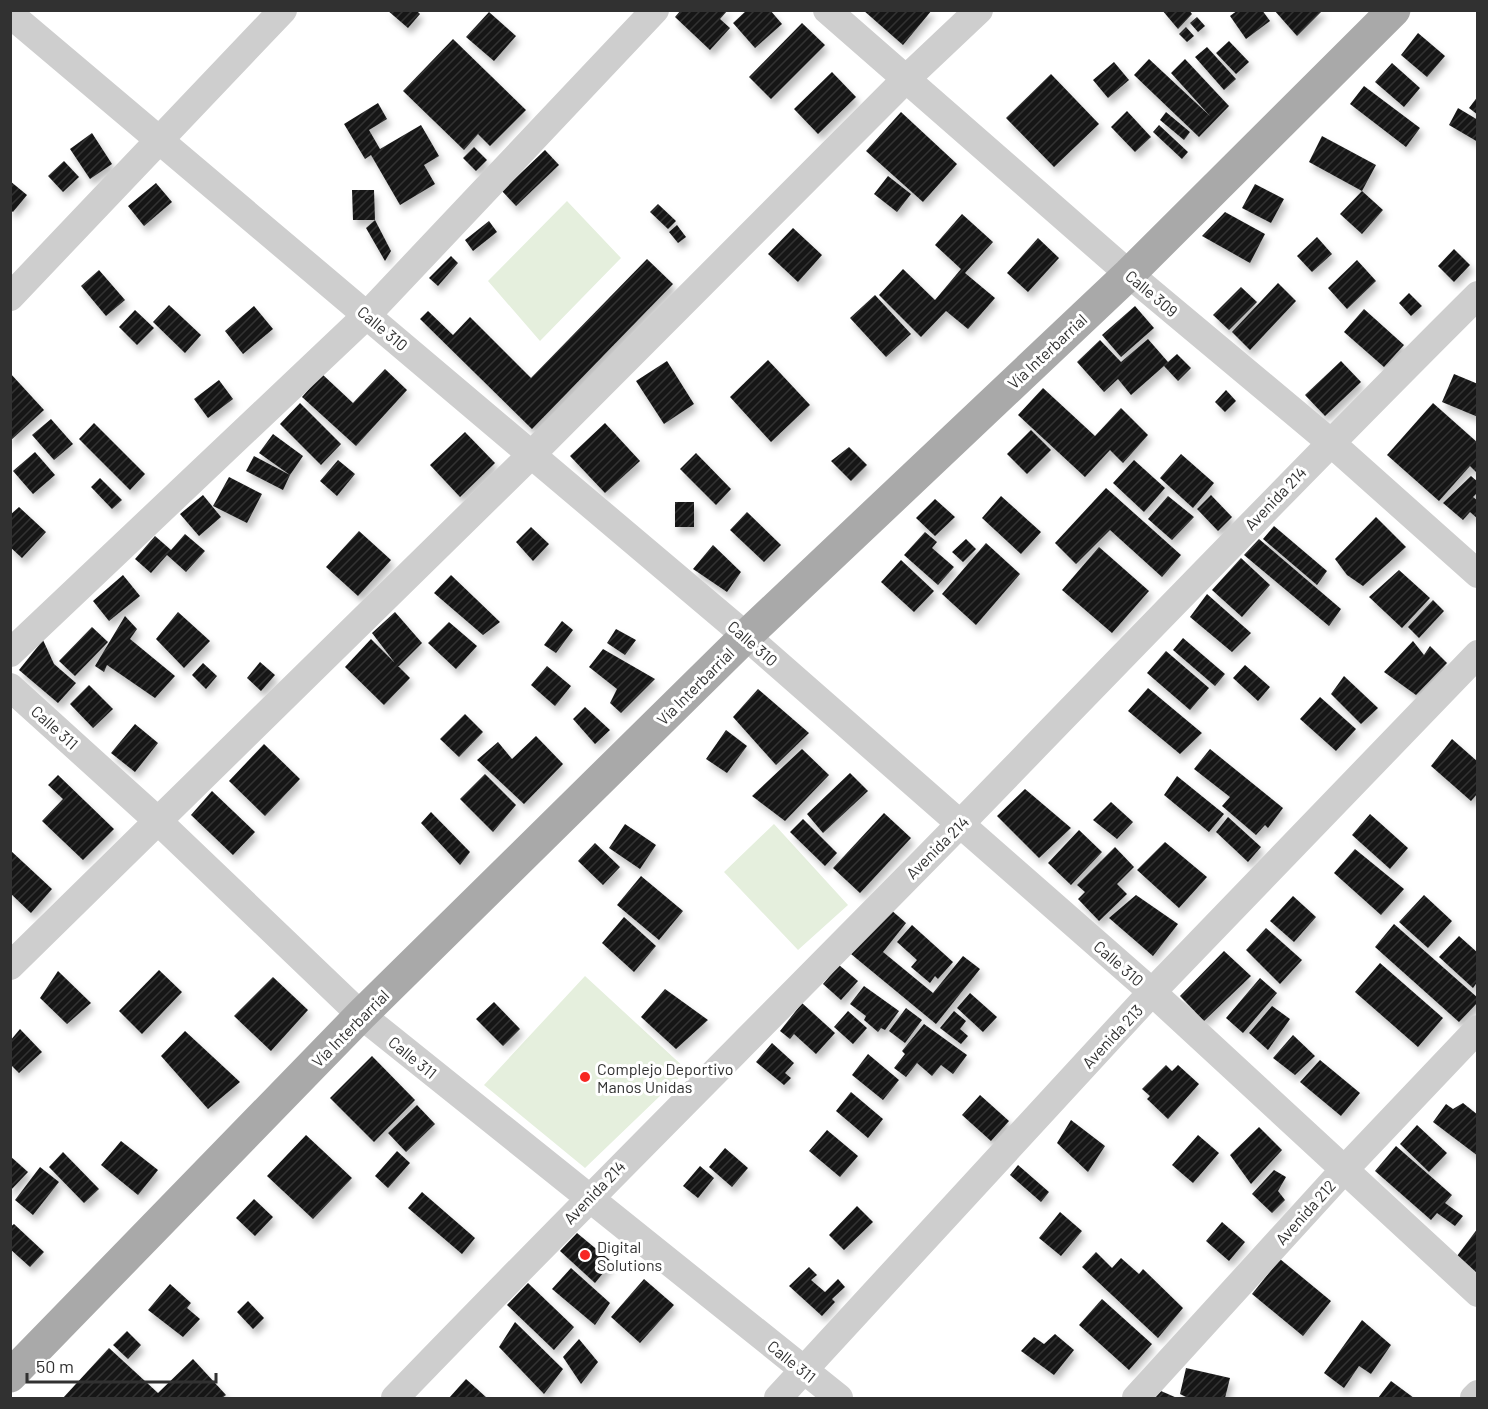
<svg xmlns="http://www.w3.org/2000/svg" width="1488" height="1409" font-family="Barlow,sans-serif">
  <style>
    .green { fill: #e5efdd }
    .building { fill: url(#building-hatch); filter: url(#shadow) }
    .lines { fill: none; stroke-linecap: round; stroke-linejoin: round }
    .minor { stroke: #cecece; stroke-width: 28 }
    .major { stroke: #a9a9a9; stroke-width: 33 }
    .poi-dot { fill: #f72723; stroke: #fff; stroke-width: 2 }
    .labels { text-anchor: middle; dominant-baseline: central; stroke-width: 6; stroke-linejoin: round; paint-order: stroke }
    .street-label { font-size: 16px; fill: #313131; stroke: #fff }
    .poi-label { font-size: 16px; fill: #313131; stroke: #fff; text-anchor: start }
  </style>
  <defs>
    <pattern id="building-hatch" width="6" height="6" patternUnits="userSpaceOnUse" patternTransform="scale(1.5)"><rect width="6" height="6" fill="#181818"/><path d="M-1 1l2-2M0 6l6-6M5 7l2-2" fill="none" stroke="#313131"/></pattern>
    <filter id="shadow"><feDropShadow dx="3.5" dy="6" stdDeviation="3" flood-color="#0004"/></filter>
  </defs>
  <rect width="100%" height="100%" fill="#fff"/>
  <path class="green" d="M567 201 621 258 540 341 488 281Z
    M774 824 848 905 798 950 724 872Z
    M585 976 687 1070 585 1168 484 1085Z"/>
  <path class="building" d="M387 10H416L420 14 408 28Z
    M681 10H728L720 19 730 28 710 50 675 17Z
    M747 10H770L782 24 755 48 733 23Z
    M863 10H932L903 45Z
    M1162 10H1189L1192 14 1178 29Z
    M1238 10H1262L1270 21 1246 39 1230 16Z
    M1274 10H1323L1297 36Z
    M489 12 516 36 494 61 466 37Z
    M1197 17 1205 26 1198 32 1190 23Z
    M802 23 825 45 771 99 749 77Z
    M1186 27 1194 36 1187 42 1179 34Z
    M1418 33 1445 56 1427 77 1401 55Z
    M453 39 526 110 490 146 478 134 464 150 403 91Z
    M1229 41 1249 62 1236 74 1216 53Z
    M1207 47 1236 79 1224 90 1195 57Z
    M1149 59 1210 116 1171 73 1185 59 1229 106 1199 137 1134 75Z
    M1114 62 1129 80 1108 98 1093 80Z
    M1392 63 1420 88 1404 107 1375 82Z
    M832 72 856 97 818 134 794 109Z
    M1051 74 1099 124 1054 167 1006 118Z
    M1364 86 1420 128 1406 147 1350 104Z
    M1478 96V115L1469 108Z
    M378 103 387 119 369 130 380 149 421 125 439 156 424 165 435 184 400 205 371 155 365 159 344 124Z
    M1458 108 1478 120V142L1449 125Z
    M1127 111 1151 137 1135 152 1111 127Z
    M901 112 957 164 923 202 866 151Z
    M1166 112 1190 132 1184 140 1160 120Z
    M1159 125 1188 152 1182 159 1153 132Z
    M92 133 112 164 90 179 70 149Z
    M1322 136 1376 165 1362 191 1309 162Z
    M474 147 487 160 476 171 463 158Z
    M545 150 559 165 516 206 502 191Z
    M64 161 79 177 63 192 48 176Z
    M888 176 911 194 897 212 874 194Z
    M10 181 27 195 13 212 10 210Z
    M156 183 172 202 144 226 128 206Z
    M1255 184 1284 199 1271 223 1242 208Z
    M352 190H374L375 220H353Z
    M1362 191 1383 210 1362 234 1340 214Z
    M658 204 676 221 668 229 650 212Z
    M1225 212 1265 234 1250 263 1202 236Z
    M962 214 993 242 965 273 995 298 968 329 946 311 921 337 879 295 903 269 935 300 961 269 935 245Z
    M375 220 391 251 385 261 366 228Z
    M489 221 497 232 473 251 465 240Z
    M677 225 686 237 678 243 669 232Z
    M793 228 822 255 798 282 768 254Z
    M1317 237 1332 254 1312 272 1297 256Z
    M1038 238 1059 258 1028 292 1007 273Z
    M1454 249 1470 265 1454 282 1438 266Z
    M451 256 458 263 438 286 429 278Z
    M647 259 673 284 532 429 420 319 428 311 453 335 470 317 531 378Z
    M1357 260 1376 281 1347 309 1328 288Z
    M99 270 125 300 106 316 81 286Z
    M1278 283 1296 301 1250 350 1232 332Z
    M1241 287 1257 302 1229 330 1213 315Z
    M1409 293 1422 306 1411 316 1399 303Z
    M875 295 911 334 886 357 850 318Z
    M169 305 201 335 185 353 153 322Z
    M254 306 273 329 243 354 225 331Z
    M1135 306 1154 328 1121 357 1102 335Z
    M1364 309 1404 345 1384 367 1344 332Z
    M135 310 154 328 137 345 119 327Z
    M1148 339 1168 362 1177 354 1191 368 1178 381 1164 366 1131 395 1118 379 1104 392 1077 362 1100 340 1121 362Z
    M768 360 810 405 771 442 730 397Z
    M667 361 694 404 664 424 636 381Z
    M1341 361 1361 382 1325 416 1305 395Z
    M385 369 407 390 356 446 302 397 322 374 353 403Z
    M10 373 44 410 10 441Z
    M1454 374 1478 384V417L1442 402Z
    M219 380 233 399 208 418 194 399Z
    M1043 388 1095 436 1121 408 1148 435 1123 463 1110 450 1085 477 1018 415Z
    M1226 390 1236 401 1225 412 1215 402Z
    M300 403 341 444 321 465 280 424Z
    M1433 403 1478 443V474L1470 466 1439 501 1387 455Z
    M51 419 73 444 54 460 32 435Z
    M94 423 145 474 130 490 79 439Z
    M605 423 640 461 605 493 570 456Z
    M1031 430 1051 450 1027 474 1007 454Z
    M465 432 495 463 460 497 430 465Z
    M273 434 303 456 290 475 259 453Z
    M849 447 867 465 851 481 831 461Z
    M35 452 55 475 33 494 13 471Z
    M696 453 731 489 716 505 680 469Z
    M1181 454 1214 483 1193 508 1160 478Z
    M254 456 290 475 283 490 246 471Z
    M338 460 355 474 337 496 320 481Z
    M1134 460 1165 488 1144 512 1113 483Z
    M1471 476 1478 482V492L1473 497 1478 501V519L1470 512 1463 520 1443 503Z
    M229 477 262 494 247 523 213 506Z
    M100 478 122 500 112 509 91 487Z
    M1106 488 1181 555 1162 577 1110 530 1076 564 1055 543Z
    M203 495 221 517 199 536 180 514Z
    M1211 495 1232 517 1218 531 1197 509Z
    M1001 496 1041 532 1021 554 982 518Z
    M1168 496 1194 517 1172 540 1148 519Z
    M935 499 955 517 935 536 916 518Z
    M675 502H694V527H675Z
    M19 507 46 532 22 558 10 547V515Z
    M747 512 781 545 764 562 730 530Z
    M1376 517 1406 547 1363 586 1347 575 1335 559Z
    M1274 526 1327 571 1317 585 1263 539Z
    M531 527 549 544 533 561 516 542Z
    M359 531 391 560 358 596 326 567Z
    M925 532 937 542 932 548 954 567 938 585 904 555Z
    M185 534 205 551 186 572 167 555 151 573 135 559 155 536 171 550Z
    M966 539 976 549 963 562 952 552Z
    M1259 539 1341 609 1329 626 1244 555Z
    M986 543 1020 574 976 625 942 594Z
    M713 545 741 572 727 592 693 569Z
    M1099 547 1149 591 1112 633 1062 590Z
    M1241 558 1270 585 1242 617 1212 590Z
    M901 560 934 591 914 612 881 582Z
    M1399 570 1430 598 1402 628 1369 597Z
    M123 575 140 596 109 621 93 601Z
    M451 575 500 622 483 635 434 593Z
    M1207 594 1251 633 1232 652 1190 617Z
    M1433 600 1444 611 1419 638 1408 627Z
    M178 612 210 641 184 668 156 639Z
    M395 612 422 643 398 667 372 633Z
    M125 616 137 629 130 639 175 676 155 698 107 665 104 672 95 666Z
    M562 621 573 630 556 653 544 645Z
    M449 622 477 646 456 669 428 643Z
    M92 627 108 642 75 676 59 661Z
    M616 629 636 640 625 655 607 643Z
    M1183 638 1225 674 1215 686 1173 650Z
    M371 639 410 678 384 705 345 667Z
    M43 640 54 664 76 683 58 703 19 670Z
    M1413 641 1424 655 1430 646 1447 663 1416 695 1384 672Z
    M603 649 655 679 621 713 610 703 617 689 589 667Z
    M1166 651 1209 688 1190 710 1147 673Z
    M260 662 275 675 261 691 247 678Z
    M203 663 217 676 206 689 192 675Z
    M1245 665 1270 687 1258 701 1233 678Z
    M547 666 571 686 555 706 531 685Z
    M1344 676 1378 708 1361 724 1331 694Z
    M89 685 113 709 93 728 70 704Z
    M1148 688 1202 733 1180 754 1128 711Z
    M758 689 809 733 776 765 733 717Z
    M1320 697 1356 729 1336 751 1300 719Z
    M585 707 610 730 595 744 573 719Z
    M465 714 483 732 459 757 440 739Z
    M135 724 158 743 135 772 111 753Z
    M726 730 747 746 727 773 706 759Z
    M536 736 563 764 524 804 477 760 498 742 512 759Z
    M1452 739 1478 762V793L1471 801 1431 766Z
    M264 744 300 779 265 816 229 781Z
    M802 749 829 775 785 821 752 796Z
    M1210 749 1283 808 1268 828 1265 825 1256 835 1222 806 1230 797 1194 769Z
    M850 773 868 791 823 833 807 814Z
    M485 774 516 805 493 832 460 799Z
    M58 775 114 829 83 860 42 821 63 799 48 785Z
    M1177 776 1224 814 1209 832 1164 795Z
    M1025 789 1071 828 1039 858 997 816Z
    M212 791 255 832 233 855 191 815Z
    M1111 802 1133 822 1117 839 1093 820Z
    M431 812 470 852 460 865 421 823Z
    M884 813 911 838 860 893 833 868Z
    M1370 814 1408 848 1390 869 1352 835Z
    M1228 817 1261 847 1248 862 1216 832Z
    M803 819 837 853 825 866 790 832Z
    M625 824 656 845 640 869 609 848Z
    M1079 830 1102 852 1071 885 1048 863Z
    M1165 842 1207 877 1179 908 1137 870Z
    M595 843 620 867 603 885 578 861Z
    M1115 847 1134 867 1117 884 1127 894 1099 921 1078 899 1085 892 1077 885Z
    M1355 849 1404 889 1381 915 1334 873Z
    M10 850 52 889 31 913 10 893Z
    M641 876 683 911 659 940 617 905Z
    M1136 895 1178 924 1153 956 1109 918Z
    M1424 895 1452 921 1428 948 1399 922Z
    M1293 896 1316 917 1294 942 1270 921Z
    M890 909 906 923 883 952 933 993 963 956 980 969 936 1024 851 954Z
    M624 917 656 946 634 972 602 943Z
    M1394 924 1478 998V1002L1459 1022 1375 947Z
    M912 925 953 962 938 979 935 976 930 983 911 967 917 960 897 942Z
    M1266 928 1302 960 1280 984 1246 950Z
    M1459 936 1478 953V981L1473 988 1439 957Z
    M1224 951 1251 976 1204 1021 1180 996Z
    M1380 963 1443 1018 1418 1047 1355 992Z
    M839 965 858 981 841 1000 823 984Z
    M159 970 182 992 142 1034 119 1011Z
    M58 971 91 1003 67 1024 40 998Z
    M273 977 308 1010 271 1051 234 1016Z
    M1260 978 1277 993 1243 1033 1226 1018Z
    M864 986 899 1011 885 1030 881 1028 878 1032 864 1020 866 1016 850 1004Z
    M665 989 708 1020 676 1049 641 1017Z
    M970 993 997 1017 983 1032 957 1008Z
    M494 1002 520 1029 503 1046 476 1019Z
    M802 1003 835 1033 816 1054 794 1034 790 1039 780 1031Z
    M1272 1006 1290 1019 1268 1050 1249 1033Z
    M906 1008 922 1020 905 1043 889 1031Z
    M848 1011 867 1028 853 1044 834 1027Z
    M954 1011 966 1021 960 1029 968 1036 961 1044 940 1028Z
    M924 1024 967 1055 953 1074 941 1065 932 1076 917 1063 906 1077 894 1068 905 1054 902 1051Z
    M20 1029 42 1052 19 1073 10 1064V1041Z
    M185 1031 240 1082 208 1109 161 1056Z
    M1293 1035 1315 1056 1295 1075 1273 1058Z
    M772 1043 794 1063 785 1073 791 1078 784 1085 756 1062Z
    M868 1054 899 1080 883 1100 852 1075Z
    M372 1056 415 1100 374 1142 330 1098Z
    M1320 1060 1360 1093 1341 1116 1300 1082Z
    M1166 1065 1172 1071 1178 1065 1199 1084 1168 1119 1147 1099 1150 1096 1142 1089Z
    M851 1092 883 1119 868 1138 836 1111Z
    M980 1095 1009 1121 991 1141 962 1115Z
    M1463 1103 1478 1115V1156L1433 1122 1446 1104 1453 1109Z
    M417 1105 435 1124 406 1152 388 1133Z
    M1071 1120 1105 1146 1088 1172 1057 1143Z
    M1417 1125 1447 1153 1429 1172 1400 1144Z
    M1259 1127 1282 1150 1251 1184 1230 1155Z
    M827 1130 858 1156 840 1177 809 1151Z
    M306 1135 352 1178 313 1219 267 1176Z
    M1198 1135 1219 1153 1193 1183 1172 1165Z
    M121 1141 158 1170 138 1195 101 1165Z
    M1396 1146 1452 1195 1445 1203 1463 1216 1455 1226 1437 1213 1431 1220 1375 1171Z
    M725 1148 748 1168 732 1187 709 1167Z
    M397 1151 410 1163 388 1188 375 1176Z
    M63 1152 99 1189 84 1203 49 1167Z
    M10 1156 28 1172 10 1191Z
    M1018 1165 1049 1192 1041 1202 1010 1175Z
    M700 1166 714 1178 698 1198 683 1186Z
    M40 1167 59 1182 33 1215 15 1200Z
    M1274 1170 1286 1177 1278 1191 1285 1200 1272 1213 1252 1194Z
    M422 1192 475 1238 462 1254 408 1208Z
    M254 1199 273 1217 255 1236 236 1218Z
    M857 1206 873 1222 844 1250 829 1235Z
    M1060 1212 1082 1231 1061 1256 1039 1238Z
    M1222 1222 1245 1242 1229 1261 1206 1241Z
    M14 1224 44 1252 30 1267 10 1249V1227Z
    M1478 1228V1278L1454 1260Z
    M577 1233 612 1262 595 1283 560 1251Z
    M1096 1252 1112 1268 1121 1258 1139 1274 1143 1269 1183 1308 1158 1338 1082 1267Z
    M1280 1259 1331 1301 1303 1336 1252 1294Z
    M809 1267 817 1275 811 1280 825 1292 838 1279 845 1287 832 1299 835 1302 822 1316 789 1286Z
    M571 1268 610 1303 595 1325 552 1289Z
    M644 1279 674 1305 640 1343 611 1317Z
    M528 1283 574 1327 554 1350 507 1305Z
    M170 1284 191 1303 187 1308 200 1319 183 1337 148 1310Z
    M1102 1299 1152 1344 1129 1370 1079 1325Z
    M248 1301 264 1318 253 1329 237 1312Z
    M1362 1320 1391 1345 1371 1374 1359 1366 1344 1388 1324 1373Z
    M515 1322 563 1369 544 1394 499 1347Z
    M127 1331 141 1345 128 1359 113 1345Z
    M1055 1334 1074 1350 1054 1375 1021 1351 1034 1337 1044 1344Z
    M579 1339 598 1362 581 1384 563 1357Z
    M109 1348 158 1393 193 1359 226 1395 222 1398H63Z
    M1186 1368 1230 1378 1225 1398H1188L1180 1394Z
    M466 1379 487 1398H449Z
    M1391 1381 1414 1398H1378Z
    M1161 1391 1177 1398H1154Z"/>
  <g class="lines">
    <path class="minor" d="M827 10 1129 274 1330 442 1478 574
      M10 14 746 636 1152 992 1478 1293
      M10 297 283 10
      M10 653 367 315 655 10
      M10 687 158 821 361 1015 839 1398
      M10 966 532 454 906 79 979 10
      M395 1398C582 1204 773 1015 961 823 1133 646 1303 469 1478 295
      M778 1398 1152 992 1478 654
      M1136 1398 1343 1171 1478 1029
      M1474 1398 1478 1394"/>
    <path class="major" d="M10 1376 361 1015 746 636 1129 274 1394 10"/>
  </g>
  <g class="poi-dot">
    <circle cx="585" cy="1077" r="6"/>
    <circle cx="585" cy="1255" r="6"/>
  </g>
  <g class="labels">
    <g class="street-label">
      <text transform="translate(1152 293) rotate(40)">Calle 309</text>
      <text transform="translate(383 328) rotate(40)">Calle 310</text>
      <text transform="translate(1047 351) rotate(-43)">Vía Interbarrial</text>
      <text transform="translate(1275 498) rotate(-46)">Avenida 214</text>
      <text transform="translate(753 643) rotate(41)">Calle 310</text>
      <text transform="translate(695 686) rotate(-45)">Vía Interbarrial</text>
      <text transform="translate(55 727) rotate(42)">Calle 311</text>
      <text transform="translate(937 847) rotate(-45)">Avenida 214</text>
      <text transform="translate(1119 963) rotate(41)">Calle 310</text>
      <text transform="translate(350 1028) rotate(-45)">Vía Interbarrial</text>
      <text transform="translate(1112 1036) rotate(-47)">Avenida 213</text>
      <text transform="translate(413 1057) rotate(39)">Calle 311</text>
      <text transform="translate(594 1192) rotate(-46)">Avenida 214</text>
      <text transform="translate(1305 1212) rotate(-48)">Avenida 212</text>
      <text transform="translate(792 1361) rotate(39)">Calle 311</text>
    </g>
    <g class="poi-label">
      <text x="597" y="1068">Complejo Deportivo<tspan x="597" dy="18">Manos Unidas</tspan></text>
      <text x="597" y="1246">Digital<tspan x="597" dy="18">Solutions</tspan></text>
    </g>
  </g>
  <rect width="1488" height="1409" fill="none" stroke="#313131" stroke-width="24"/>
  <path d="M27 1373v9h189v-9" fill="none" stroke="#313131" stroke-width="3"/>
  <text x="36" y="1373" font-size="18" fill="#313131" stroke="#ffffff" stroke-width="4.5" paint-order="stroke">50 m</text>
</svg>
